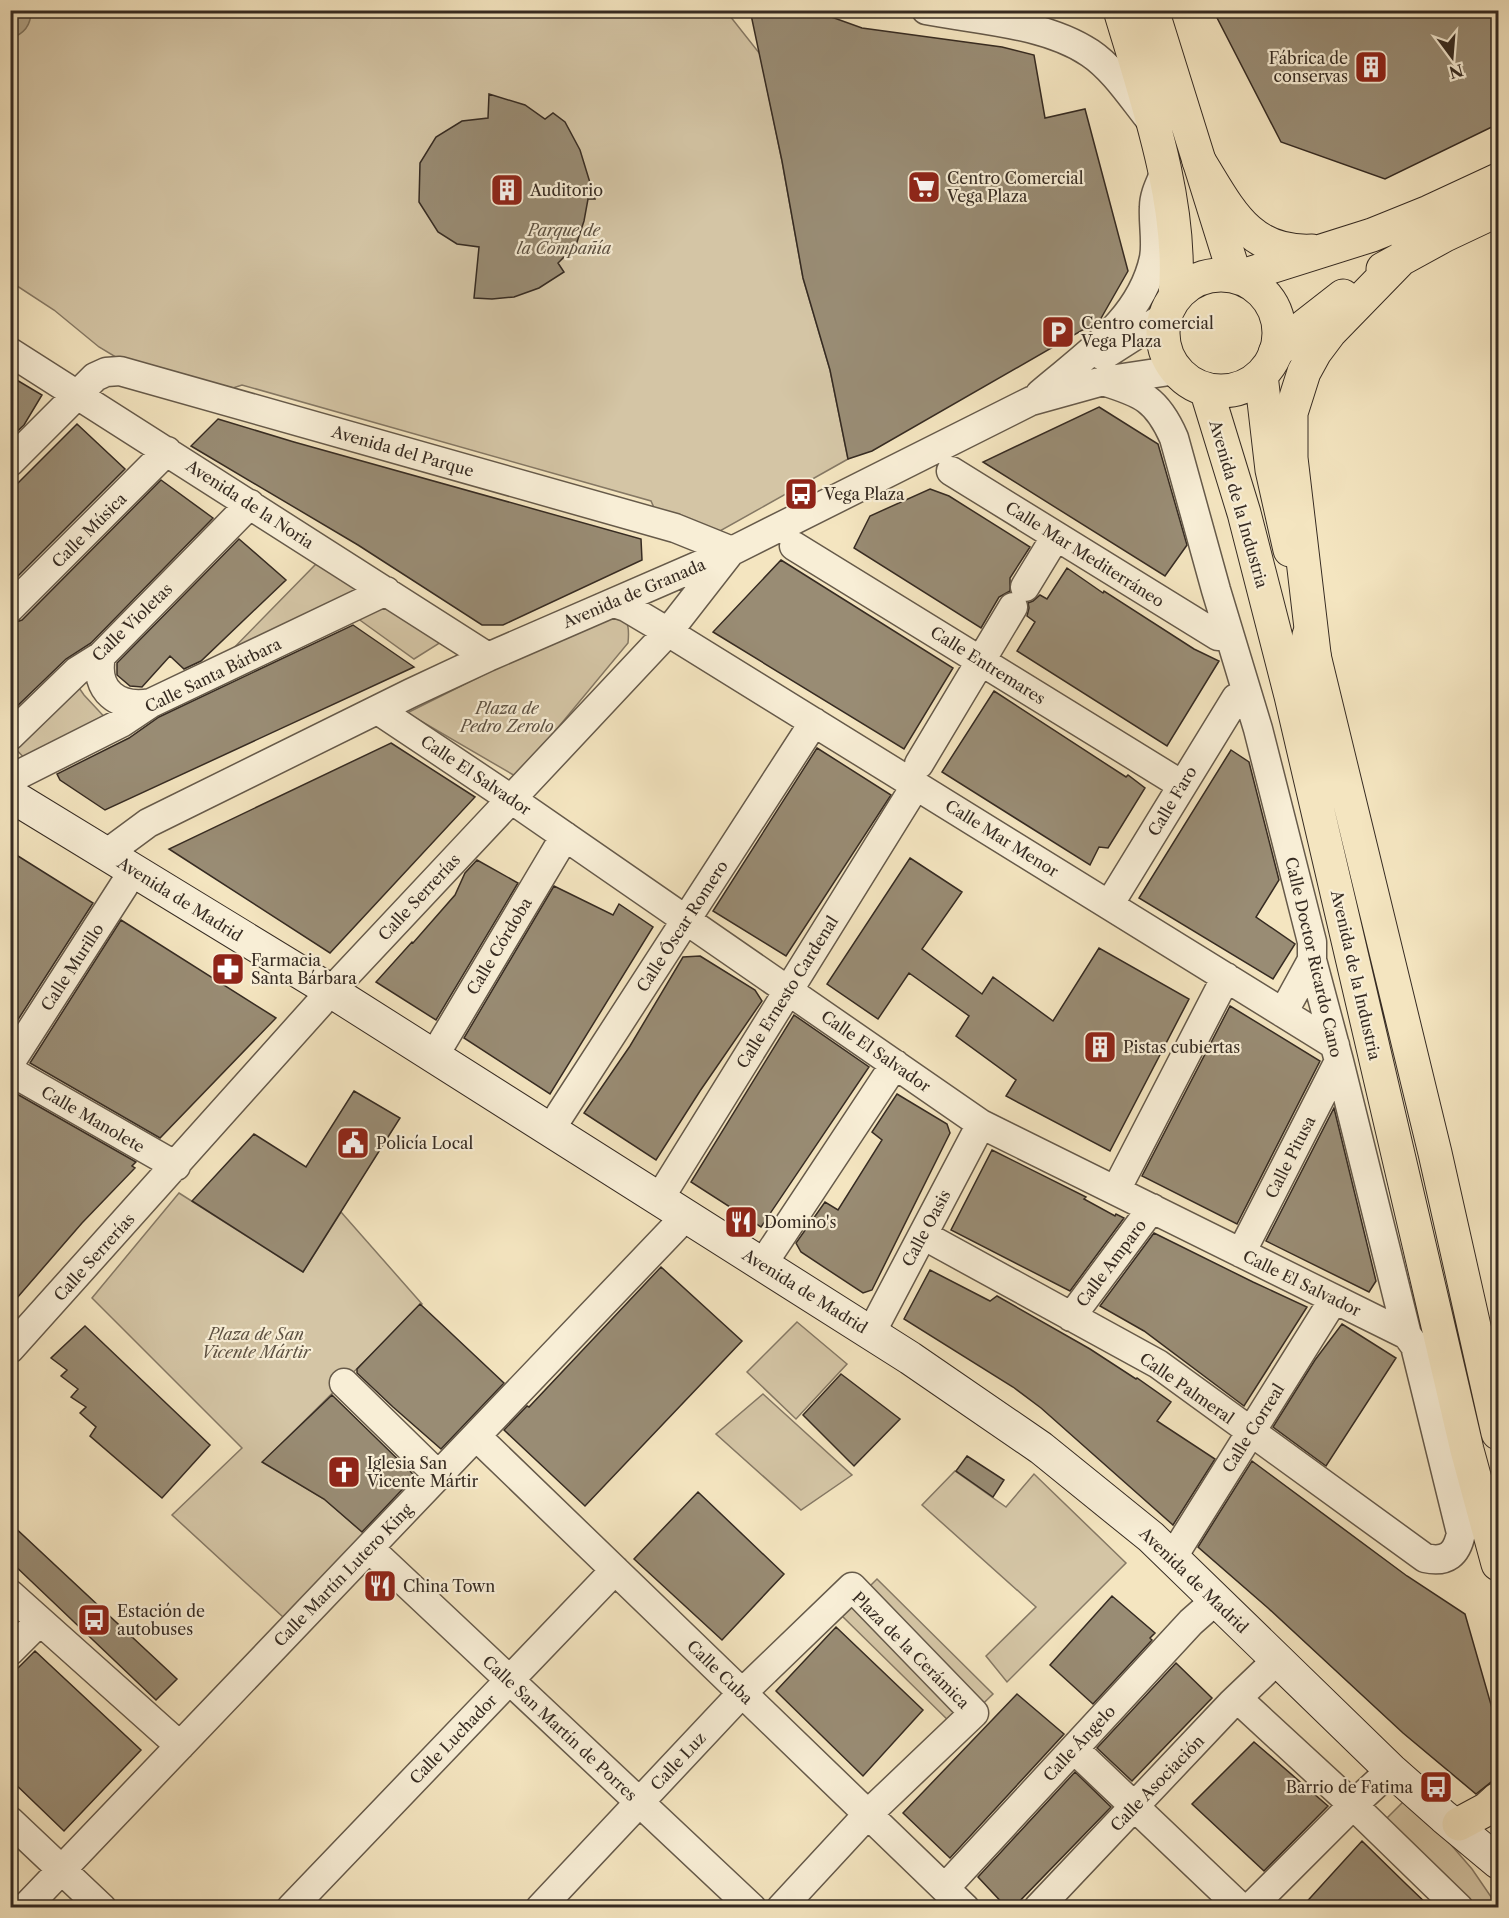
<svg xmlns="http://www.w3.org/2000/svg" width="1509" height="1918" font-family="'Libre Caslon Text',serif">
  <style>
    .green { fill: #d4c5a5; stroke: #857864; stroke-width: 1.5 }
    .water { fill: #b3a68a; stroke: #817560; stroke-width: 1.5 }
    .building { fill: #998c74; stroke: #362b22; stroke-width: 1.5 }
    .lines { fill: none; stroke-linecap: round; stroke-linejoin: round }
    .street-casing { stroke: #665a4a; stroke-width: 31 }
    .secondary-casing { stroke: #362b22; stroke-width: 35 }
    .primary-casing { stroke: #362b22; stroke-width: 35 }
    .highway-casing { stroke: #362b22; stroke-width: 35 }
    .street { stroke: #f8eed6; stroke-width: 28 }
    .secondary { stroke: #f8eed6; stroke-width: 33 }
    .primary { stroke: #f4e5c0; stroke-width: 33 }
    .highway { stroke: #f4e5c0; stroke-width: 33 }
    .labels { text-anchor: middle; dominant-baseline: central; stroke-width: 4.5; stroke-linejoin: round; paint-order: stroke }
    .poi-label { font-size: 16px; fill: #362b22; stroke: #f8eed6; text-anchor: start }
    .park-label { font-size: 16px; font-style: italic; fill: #5e5243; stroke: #f8eed6 }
    .street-label { font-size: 16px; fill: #362b22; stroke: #f8eed6 }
  </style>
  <rect width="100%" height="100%" fill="#f4e5c0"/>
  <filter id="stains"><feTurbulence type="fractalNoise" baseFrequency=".00333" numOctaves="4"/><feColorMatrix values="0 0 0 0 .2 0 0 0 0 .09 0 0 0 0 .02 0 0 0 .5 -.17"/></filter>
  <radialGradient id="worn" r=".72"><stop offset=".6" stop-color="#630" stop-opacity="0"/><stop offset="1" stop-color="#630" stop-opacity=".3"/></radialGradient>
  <path class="green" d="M10 11H726L760 54 782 161 803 278 830 370 848 459 720 531 655 510 651 501 242 385 233 388 124 362 99 347 54 310 11 282Z
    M317 563 363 592 219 663Z
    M393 602 446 639 414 659 357 618Z
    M608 613C628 618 630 622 628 643L517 777 407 713Z
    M75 682 84 695 111 724 30 764 11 744Z
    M179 1193 303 1272 341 1212 422 1304 263 1462 324 1499 365 1534 283 1617 172 1515 242 1448 92 1298Z
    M797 1322 847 1364 796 1419 747 1372Z
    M763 1394 852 1475 801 1510 716 1434Z
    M955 1471 1006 1507 1034 1474 1126 1563 1007 1682 986 1656 1036 1607 922 1505Z
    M877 1579 993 1694 957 1729 841 1615Z
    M1404 1801 1427 1817 1472 1869 1498 1907H1442L1368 1837Z"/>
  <path class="water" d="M11 10 31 11C31 25 24 34 11 38Z"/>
  <path class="building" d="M750 10H812L862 28 1002 47 1034 55 1045 118 1085 109 1128 271 1100 320 872 451 848 459 830 370 803 278 782 161Z
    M1213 10H1498V124L1385 179 1281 142Z
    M489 94 525 105 545 119 553 113 565 122 580 150 595 199H588L584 221 576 245 558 263 564 272 539 288 514 297 492 299 474 298 479 247 457 244 438 232 419 202 420 163 436 137 462 121 488 118Z
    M10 376 42 395 24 425 10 438Z
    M1099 407 1158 444 1187 545 1165 576 983 462Z
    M218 419 294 442 641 539 642 560 503 625H482L358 545 191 446Z
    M77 424 125 469 10 584V491Z
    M161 480 213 518 91 643 66 659 10 713V624L22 620Z
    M930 489 949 496 1030 547 1010 578V591L999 597 981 628 854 548 870 516Z
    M239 539 286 580 201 661 184 669 170 656 142 687 130 686 117 675V663Z
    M781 560 953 668 904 749 713 632Z
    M1067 568 1103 593 1104 591 1194 649 1219 661 1167 746 1017 651 1035 622 1027 616 1029 608 1028 603 1033 601 1040 595 1047 599Z
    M353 625 414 667 105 810 60 780 57 774 129 738 159 717Z
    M994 691 1126 777 1128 775 1145 788 1108 848 1099 847 1090 865 942 772Z
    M391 743 475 797 330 953 169 849Z
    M817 748 891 795 786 956 713 911Z
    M1231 750 1249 762 1279 880 1256 917 1295 944 1273 979 1139 898Z
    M10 851 93 903 10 1032Z
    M910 858 962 892 922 949 982 994 993 977 1053 1021 1099 948 1189 999 1110 1151 1006 1096 1016 1080 956 1036 969 1016 909 973 878 1019 827 984Z
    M477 860 518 883 436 1020 376 982 412 942 413 943 455 895 465 873Z
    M554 886 613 915 619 904 653 927 550 1094 464 1038Z
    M121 920 276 1018 160 1138 30 1063Z
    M700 956 755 990 762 1001 700 1091 656 1160 584 1113 630 1046 683 957Z
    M1230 1006 1320 1061 1237 1224 1142 1176Z
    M794 1015 869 1067 761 1227 691 1182Z
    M10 1090 136 1162 132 1166 135 1168 82 1223 10 1306Z
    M354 1091 400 1118 303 1272 192 1201 254 1134 306 1167Z
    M897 1094 947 1124 950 1133 872 1290 863 1293 801 1252 796 1243 825 1202 838 1210 882 1140 872 1132Z
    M1334 1108 1376 1281 1369 1292 1266 1241Z
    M992 1150 1086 1197 1084 1199 1115 1216 1116 1214 1124 1218 1070 1291 951 1230Z
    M1154 1233 1253 1282 1307 1307 1244 1406 1144 1331 1100 1306Z
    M661 1267 742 1341 585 1506 504 1430 527 1406 529 1407Z
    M930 1270 990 1301 997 1296 1090 1349 1136 1379 1137 1378 1171 1402 1157 1421 1215 1459 1173 1525 1041 1408 1013 1387 904 1319Z
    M420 1304 504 1383 441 1449 393 1407 357 1373V1369Z
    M1342 1324 1396 1358 1326 1466 1273 1427 1315 1360Z
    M85 1326 210 1445 162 1498 90 1436 96 1427 80 1413 86 1407 71 1397 78 1389 61 1376 67 1370 51 1358Z
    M841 1374 900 1419 854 1466 803 1415Z
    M332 1395 415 1476 362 1532 324 1499 262 1462Z
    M967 1456 1004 1480 993 1497 956 1471Z
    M1252 1461 1407 1576 1465 1614 1498 1729V1772L1491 1782 1476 1794 1403 1733 1268 1608 1198 1547Z
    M698 1492 784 1574 722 1640 634 1559Z
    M10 1523 177 1679 156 1700 10 1561Z
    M1112 1596 1155 1633 1150 1638 1152 1640 1093 1704 1050 1665Z
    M836 1627 923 1710 863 1776 776 1691Z
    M35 1651 141 1750 64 1831 10 1779V1676Z
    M1176 1663 1212 1698 1132 1781 1097 1748Z
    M1017 1694 1064 1734 950 1858 903 1813Z
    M1254 1742 1328 1806 1264 1871 1192 1804Z
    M1075 1772 1111 1807 1013 1908H1007L978 1877Z
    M1362 1841 1406 1884 1431 1908H1301Z"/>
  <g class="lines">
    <g class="street-casing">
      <path id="street" d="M926 10C978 20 1045 23 1090 53 1114 69 1133 99 1151 121
        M10 352 488 657
        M1103 356 1164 317
        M1040 394C1084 356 1141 320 1154 258 1157 242 1153 224 1154 207 1154 195 1160 184 1165 172
        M10 462 95 377 106 372 120 371 675 528 732 551
        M951 471 1218 636
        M794 546 1182 785
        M1025 587 1056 536
        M614 603 626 607 668 632 1335 1045
        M10 608 167 451
        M101 656C94 691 118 709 151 703
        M378 710 511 799 981 1124 1407 1335
        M10 736 77 671 101 656 250 504
        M919 764 1013 607
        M10 779 121 723 151 703 386 591
        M106 854 148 823 411 693 488 657 732 551 1031 401 1103 381 1176 370
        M1109 905 1236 698
        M1283 1013 1312 960
        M434 1056 565 836
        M10 1063 134 870
        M10 1071 176 1166
        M550 1130 814 722
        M1116 1190 1226 977
        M659 1199 916 785
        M923 1235 1158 1364 1425 1558C1447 1563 1457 1554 1461 1533L1415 1346 1407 1335 1339 1061 1312 960V942L1258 729 1216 590 1174 438C1157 399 1142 393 1103 381
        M1241 1253 1339 1061
        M762 1265 895 1064
        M1071 1317 1152 1208
        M871 1333 981 1124
        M10 1349 331 991 668 632 728 555
        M344 1383 438 1475
        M476 1436 965 1908
        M369 1548 752 1908
        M1172 1558 1334 1299
        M10 1594 180 1746
        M10 1651 40 1621
        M1238 1699 1353 1805 1459 1908
        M1074 1749 1241 1908
        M10 1821 102 1908
        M945 1888 1191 1622 1216 1600
        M25 1908 686 1216
        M291 1908 615 1570
        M540 1908 742 1693 852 1587 974 1713 868 1814 781 1908
        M1038 1908 1232 1703 1277 1660
        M1250 1908 1353 1805 1391 1770"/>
    </g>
    <g class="secondary-casing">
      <path id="secondary" d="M10 795 331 991 910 1358 1041 1448 1151 1537 1391 1770 1444 1817 1498 1862"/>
    </g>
    <g class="primary-casing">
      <path id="primary" d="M1120 10C1146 97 1184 206 1175 296
        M1152 10 1235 276
        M1163 333a58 58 0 1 1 116 0a58 58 0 1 1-116 0Z
        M1261 375 1272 470 1290 550
        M1206 389 1244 513 1291 696 1467 1450 1498 1564
        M1309 635 1435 1153 1498 1433
        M1459 1824 1487 1809 1498 1799"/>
    </g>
    <g class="highway-casing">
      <path id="highway" d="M1199 161C1229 209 1248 254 1312 251
        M1383 269 1445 235 1498 210
        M1239 277 1372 235 1429 212 1498 180
        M1275 353 1302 328 1343 296
        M1315 662 1291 458V413L1304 372 1315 352 1330 332 1402 258"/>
    </g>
    <use href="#street" class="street"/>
    <use href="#secondary" class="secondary"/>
    <use href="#primary" class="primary"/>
    <use href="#highway" class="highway"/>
  </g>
  <defs>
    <g id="building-square" transform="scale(1.725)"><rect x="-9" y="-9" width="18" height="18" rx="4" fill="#8f2418" stroke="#f8eed6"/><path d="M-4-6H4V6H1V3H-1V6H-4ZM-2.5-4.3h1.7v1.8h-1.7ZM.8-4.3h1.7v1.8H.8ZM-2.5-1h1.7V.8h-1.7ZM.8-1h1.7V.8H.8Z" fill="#fff"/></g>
    <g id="supermarket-square" transform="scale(1.725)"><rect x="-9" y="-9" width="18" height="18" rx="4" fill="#8f2418" stroke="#f8eed6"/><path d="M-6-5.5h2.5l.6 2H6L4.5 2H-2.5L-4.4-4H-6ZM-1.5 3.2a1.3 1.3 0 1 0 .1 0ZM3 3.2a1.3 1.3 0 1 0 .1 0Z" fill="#fff"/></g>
    <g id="parking-square" transform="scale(1.725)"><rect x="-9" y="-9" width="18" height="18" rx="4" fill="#8f2418" stroke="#f8eed6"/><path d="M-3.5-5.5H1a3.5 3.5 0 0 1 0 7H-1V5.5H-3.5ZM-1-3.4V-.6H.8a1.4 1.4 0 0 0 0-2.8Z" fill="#fff"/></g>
    <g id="bus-square" transform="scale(1.725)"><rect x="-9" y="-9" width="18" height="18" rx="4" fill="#8f2418" stroke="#f8eed6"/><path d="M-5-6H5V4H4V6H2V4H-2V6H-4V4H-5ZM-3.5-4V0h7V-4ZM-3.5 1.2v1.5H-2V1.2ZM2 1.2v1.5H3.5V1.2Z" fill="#fff"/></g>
    <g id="pharmacy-square" transform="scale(1.725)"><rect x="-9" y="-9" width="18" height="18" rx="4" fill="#8f2418" stroke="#f8eed6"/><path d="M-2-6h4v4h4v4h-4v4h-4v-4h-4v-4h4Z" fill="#fff"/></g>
    <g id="civic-square" transform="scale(1.725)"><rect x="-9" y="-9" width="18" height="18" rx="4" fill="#8f2418" stroke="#f8eed6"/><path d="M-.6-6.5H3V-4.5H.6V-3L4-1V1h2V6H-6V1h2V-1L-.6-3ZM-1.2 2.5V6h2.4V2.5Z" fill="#fff"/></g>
    <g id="restaurant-square" transform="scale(1.725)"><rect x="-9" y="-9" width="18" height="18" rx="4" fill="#8f2418" stroke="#f8eed6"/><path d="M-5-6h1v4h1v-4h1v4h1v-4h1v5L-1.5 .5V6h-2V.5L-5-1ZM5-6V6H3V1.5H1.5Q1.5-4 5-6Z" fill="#fff"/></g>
    <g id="church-square" transform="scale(1.725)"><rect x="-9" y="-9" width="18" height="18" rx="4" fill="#8f2418" stroke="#f8eed6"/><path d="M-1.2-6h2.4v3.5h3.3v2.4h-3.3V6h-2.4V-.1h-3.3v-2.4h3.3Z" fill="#fff"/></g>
  </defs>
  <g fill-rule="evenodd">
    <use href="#building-square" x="1371" y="67"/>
    <use href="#supermarket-square" x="924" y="187"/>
    <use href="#building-square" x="507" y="190"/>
    <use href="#parking-square" x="1058" y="332"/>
    <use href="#bus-square" x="801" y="494"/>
    <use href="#pharmacy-square" x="228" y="969"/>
    <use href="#building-square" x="1100" y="1047"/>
    <use href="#civic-square" x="353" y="1143"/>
    <use href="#restaurant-square" x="741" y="1222"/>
    <use href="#church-square" x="344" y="1472"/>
    <use href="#restaurant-square" x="380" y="1586"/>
    <use href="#bus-square" x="94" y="1620"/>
    <use href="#bus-square" x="1436" y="1787"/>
  </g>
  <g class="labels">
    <g class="poi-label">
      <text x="1348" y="58" text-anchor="end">Fábrica de<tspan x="1348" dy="18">conservas</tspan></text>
      <text x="947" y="178">Centro Comercial<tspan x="947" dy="18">Vega Plaza</tspan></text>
      <text x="530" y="190">Auditorio</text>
      <text x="1081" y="323">Centro comercial<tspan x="1081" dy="18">Vega Plaza</tspan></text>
      <text x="824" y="494">Vega Plaza</text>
      <text x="251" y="960">Farmacia<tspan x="251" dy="18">Santa Bárbara</tspan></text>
      <text x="1123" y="1047">Pistas cubiertas</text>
      <text x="376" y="1143">Policía Local</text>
      <text x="764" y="1222">Domino's</text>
      <text x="367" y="1463">Iglesia San<tspan x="367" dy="18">Vicente Mártir</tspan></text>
      <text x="403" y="1586">China Town</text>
      <text x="117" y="1611">Estación de<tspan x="117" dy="18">autobuses</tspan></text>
      <text x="1413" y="1787" text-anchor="end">Barrio de Fatima</text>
    </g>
    <g class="park-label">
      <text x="564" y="230">Parque de<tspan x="564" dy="18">la Compañía</tspan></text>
      <text x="507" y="708">Plaza de<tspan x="507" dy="18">Pedro Zerolo</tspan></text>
      <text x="256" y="1334">Plaza de San<tspan x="256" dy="18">Vicente Mártir</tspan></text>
    </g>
    <g class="street-label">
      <text transform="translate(403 451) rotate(16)">Avenida del Parque</text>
      <text transform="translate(250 504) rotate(33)">Avenida de la Noria</text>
      <text transform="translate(1239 504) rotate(74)">Avenida de la Industria</text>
      <text transform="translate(89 530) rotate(-45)">Calle Música</text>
      <text transform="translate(1085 554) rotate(32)">Calle Mar Mediterráneo</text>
      <text transform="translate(634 593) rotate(-23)">Avenida de Granada</text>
      <text transform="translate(132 622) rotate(-44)">Calle Violetas</text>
      <text transform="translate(988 665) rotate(32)">Calle Entremares</text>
      <text transform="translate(213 675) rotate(-26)">Calle Santa Bárbara</text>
      <text transform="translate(476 775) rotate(34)">Calle El Salvador</text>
      <text transform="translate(1172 801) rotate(-59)">Calle Faro</text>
      <text transform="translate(1002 838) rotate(32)">Calle Mar Menor</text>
      <text transform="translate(419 897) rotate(-47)">Calle Serrerías</text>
      <text transform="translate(180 899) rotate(32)">Avenida de Madrid</text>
      <text transform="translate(682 926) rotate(-57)">Calle Óscar Romero</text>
      <text transform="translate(499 946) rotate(-59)">Calle Córdoba</text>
      <text transform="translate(1314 957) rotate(77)">Calle Doctor Ricardo Cano</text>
      <text transform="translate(72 967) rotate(-57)">Calle Murillo</text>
      <text transform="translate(1356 975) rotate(77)">Avenida de la Industria</text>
      <text transform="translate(787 992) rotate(-58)">Calle Ernesto Cardenal</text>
      <text transform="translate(876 1051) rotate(35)">Calle El Salvador</text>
      <text transform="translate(93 1119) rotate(30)">Calle Manolete</text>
      <text transform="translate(1290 1157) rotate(-63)">Calle Pitusa</text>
      <text transform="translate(926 1228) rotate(-62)">Calle Oasis</text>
      <text transform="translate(94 1257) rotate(-48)">Calle Serrerías</text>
      <text transform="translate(1111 1263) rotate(-53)">Calle Amparo</text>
      <text transform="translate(1302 1283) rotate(26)">Calle El Salvador</text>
      <text transform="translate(805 1291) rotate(32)">Avenida de Madrid</text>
      <text transform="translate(1187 1388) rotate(35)">Calle Palmeral</text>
      <text transform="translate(1253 1428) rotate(-58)">Calle Correal</text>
      <text transform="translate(343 1575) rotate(-46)">Calle Martín Lutero King</text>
      <text transform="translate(1194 1580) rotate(44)">Avenida de Madrid</text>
      <text transform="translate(911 1650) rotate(45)">Plaza de la Cerámica</text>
      <text transform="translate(720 1672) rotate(44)">Calle Cuba</text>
      <text transform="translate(560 1728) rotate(43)">Calle San Martín de Porres</text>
      <text transform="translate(453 1739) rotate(-46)">Calle Luchador</text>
      <text transform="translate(1079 1743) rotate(-47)">Calle Ángelo</text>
      <text transform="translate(678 1761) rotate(-47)">Calle Luz</text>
      <text transform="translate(1157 1783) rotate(-46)">Calle Asociación</text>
    </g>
  </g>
  <rect width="1509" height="1918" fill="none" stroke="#f4e5c0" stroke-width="36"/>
  <rect x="12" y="12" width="1485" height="1894" fill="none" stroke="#362b22" stroke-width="3"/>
  <rect x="18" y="18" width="1473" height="1882" fill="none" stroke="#362b22" stroke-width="1.5"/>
  <g transform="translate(1452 57) rotate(164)" stroke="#f8eed6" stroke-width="4.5" paint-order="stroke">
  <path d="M0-4.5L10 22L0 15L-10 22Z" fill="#362b22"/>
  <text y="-9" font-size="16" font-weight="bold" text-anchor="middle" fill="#362b22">N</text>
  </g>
  <rect width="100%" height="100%" filter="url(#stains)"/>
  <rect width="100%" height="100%" fill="url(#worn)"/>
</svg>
